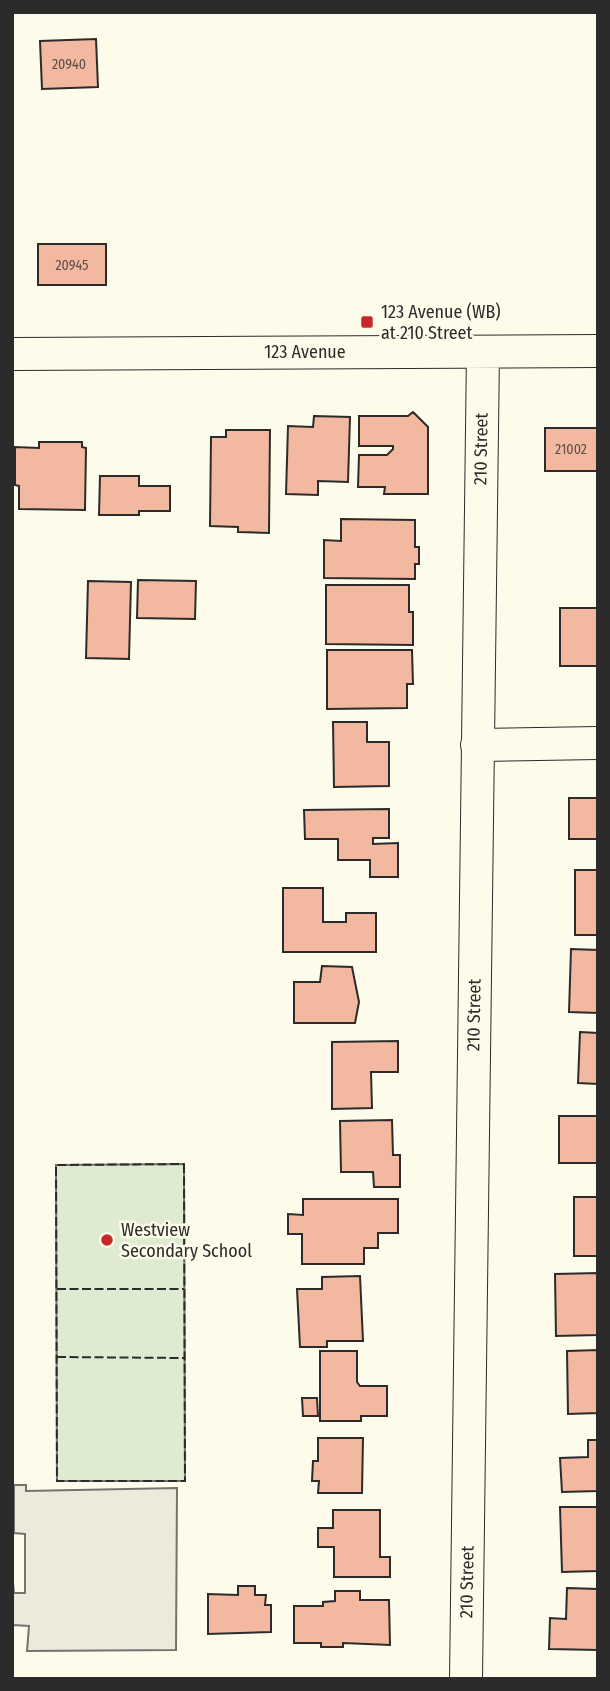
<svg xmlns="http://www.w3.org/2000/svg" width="610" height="1691" font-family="'Fira Sans Condensed',sans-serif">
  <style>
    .green { fill: #deebd1; stroke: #74746e; stroke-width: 2 }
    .parking { fill: #eceadb; stroke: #74746e; stroke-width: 2 }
    .building { fill: #f2b8a0; stroke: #2b2b2b; stroke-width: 2 }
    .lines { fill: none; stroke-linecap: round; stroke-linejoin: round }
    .minor-casing { stroke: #2b2b2b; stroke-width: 34 }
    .minor { stroke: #fdfbea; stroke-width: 32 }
    .fence { stroke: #2b2b2b; stroke-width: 2; stroke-dasharray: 9 3.5; stroke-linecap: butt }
    .poi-dot { fill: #c62828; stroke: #fdfbea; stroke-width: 2.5 }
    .labels { text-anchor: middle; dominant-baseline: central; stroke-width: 5; stroke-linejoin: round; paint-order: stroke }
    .number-label { font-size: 14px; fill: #5d4e48 }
    .poi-label { font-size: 18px; fill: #2b2b2b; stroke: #fdfbea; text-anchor: start }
    .street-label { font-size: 18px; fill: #2b2b2b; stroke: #fdfbea }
  </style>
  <rect width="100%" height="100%" fill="#fdfbea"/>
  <path class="green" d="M184 1164 185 1481H57L56 1165Z"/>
  <path class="parking" d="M14 1485H26V1491L177 1488 176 1650 27 1651 29 1626 13 1625 12 1651V1572L14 1593H25V1534L14 1533Z"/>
  <path class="building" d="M96 39 98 87 42 89 40 41Z
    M38 244H106V285H38Z
    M413 412 428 427V494H384L385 487H358L359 455H387L393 449V446H359V416H408Z
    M314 416 350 417 348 482 318 481V495L286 494 288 426 313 427Z
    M545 428H598V471H545Z
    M226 430H270L269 533 238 532V527L210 526 211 437H226Z
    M39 442H82V447L86 448 85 510 19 509V486L15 485V447L39 448Z
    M100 476H139V486H170V511H139V515H99Z
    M341 519 415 520V547H419V564H415V579L324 578V540L341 541Z
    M138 580 196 581 195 619 137 618Z
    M88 581 131 582 129 659 86 658Z
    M326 585H409V612H413V645L326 644Z
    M560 608H598V666H560Z
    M327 650H412L413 684H407V708L327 709Z
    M333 722H367V742H389V786L334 787Z
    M569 798H598V839H569Z
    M389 809V838H373V844L398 843V877H370V860H338V839H305L304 810Z
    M575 870H598V935H575Z
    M283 888H323V922H346V913H376V952H283Z
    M571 949 598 950V1013L569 1012Z
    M322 966 352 967 359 1002 355 1023H294V982H320Z
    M580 1032 598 1033V1084L578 1083Z
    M398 1041V1072H371L372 1108 332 1109V1042Z
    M559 1116H598V1163H559Z
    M392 1120 393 1155H400V1187H374L373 1172H341L340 1121Z
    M574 1197H598V1256H574Z
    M303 1199H398V1233H378V1248H364V1264H302V1234H288V1214L303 1215Z
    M598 1273V1335L556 1336 555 1274Z
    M360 1276 363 1341H327V1347H300L297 1289H322V1277Z
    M598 1350V1413L568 1414 567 1351Z
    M320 1351H357V1382L360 1386H387V1416H361V1421H320Z
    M302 1398H317L318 1416H303Z
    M318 1438H363L362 1493H318L319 1481H312L313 1461H318Z
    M588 1440H598V1491L562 1492 560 1458 588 1457Z
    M560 1507H598V1571L562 1572Z
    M333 1510H380V1557H390V1577H334V1547H318V1528H333Z
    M238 1586H255V1595H266L265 1605H271V1632L208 1634V1594L238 1595Z
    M567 1588 598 1589V1650L549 1649 550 1618 566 1619Z
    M335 1591H360V1600H389L390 1645 343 1643V1647H321V1643H294V1606H323V1602L335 1601Z"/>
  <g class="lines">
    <g class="minor-casing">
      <path id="minor" d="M12 354 598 351
        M477 745 598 743
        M466 1679 483 352"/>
    </g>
    <use href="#minor" class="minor"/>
    <path class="fence" d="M184 1164 185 1481H57L56 1165Z
      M57 1289H184
      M57 1357 185 1358"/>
  </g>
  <g class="poi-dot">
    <rect x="360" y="315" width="14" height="14" rx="3.5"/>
    <circle cx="107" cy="1240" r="7"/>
  </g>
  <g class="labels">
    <g class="number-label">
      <text x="69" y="64">20940</text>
      <text x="72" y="265">20945</text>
      <text x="571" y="449">21002</text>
    </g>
    <g class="poi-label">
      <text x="381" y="312">123 Avenue (WB)<tspan x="381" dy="21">at 210 Street</tspan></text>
      <text x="121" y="1230">Westview<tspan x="121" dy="21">Secondary School</tspan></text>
    </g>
    <g class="street-label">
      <text x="305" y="352">123 Avenue</text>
      <text transform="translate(481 449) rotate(-89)">210 Street</text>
      <text transform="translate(474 1015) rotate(-89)">210 Street</text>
      <text transform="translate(467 1582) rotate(-89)">210 Street</text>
    </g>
  </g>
  <rect width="610" height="1691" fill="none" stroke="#2b2b2b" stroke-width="28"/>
</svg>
